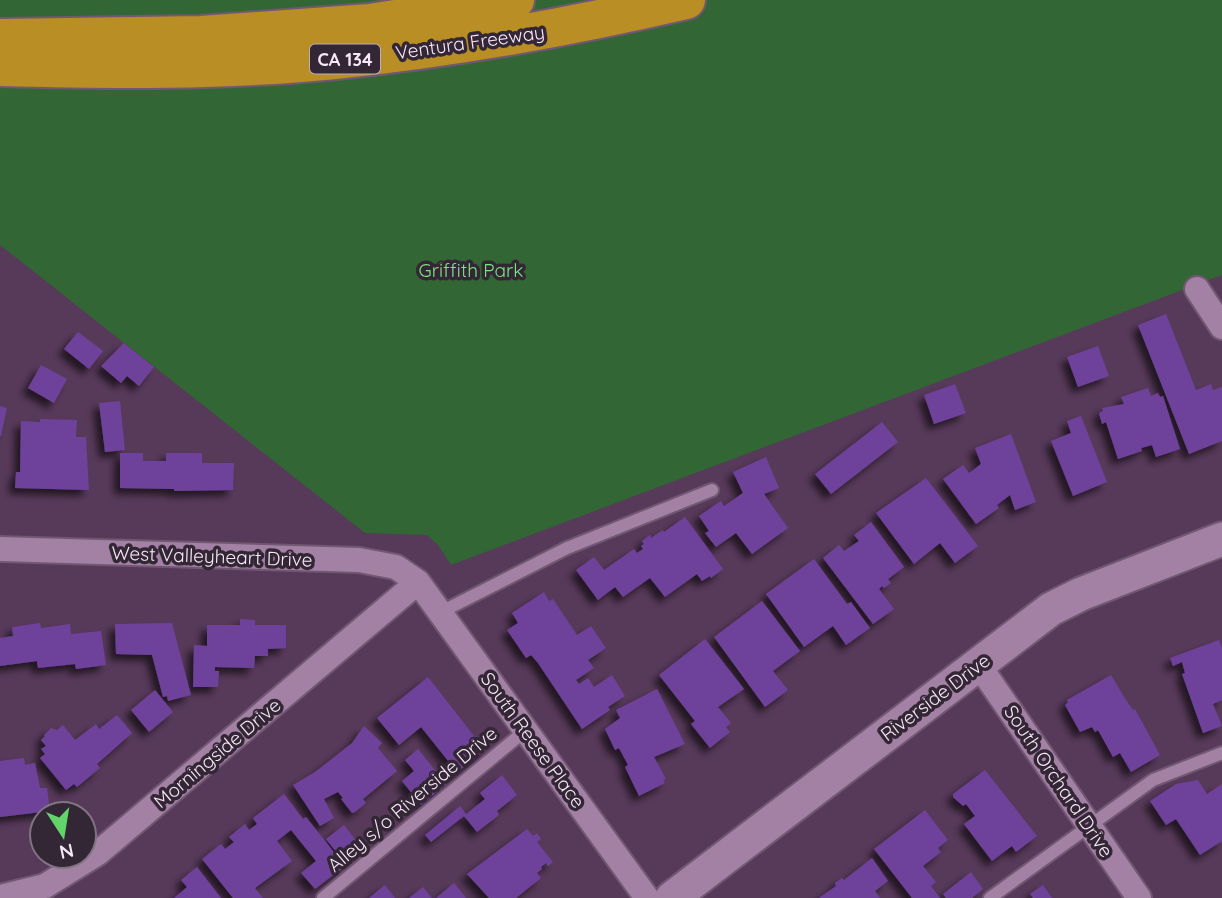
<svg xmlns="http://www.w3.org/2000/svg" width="1222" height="898" font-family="Quicksand,sans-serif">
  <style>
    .park { fill: #326735 }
    .building { fill: #6e429a; filter: url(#shadow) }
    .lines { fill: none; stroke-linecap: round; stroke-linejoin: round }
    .service-casing { stroke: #715772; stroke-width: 16 }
    .minor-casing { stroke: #715772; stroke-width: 28 }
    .secondary-casing { stroke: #715772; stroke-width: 37 }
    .motorway-casing { stroke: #715772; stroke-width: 42 }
    .service { stroke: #a381a5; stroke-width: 12 }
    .minor { stroke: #a381a5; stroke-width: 24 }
    .secondary { stroke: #a381a5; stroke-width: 33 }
    .motorway { stroke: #b98e24; stroke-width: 38 }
    .labels { text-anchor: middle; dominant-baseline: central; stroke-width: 7; stroke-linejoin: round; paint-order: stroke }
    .shield { fill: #342735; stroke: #bdadbe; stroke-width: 2 }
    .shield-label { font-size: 18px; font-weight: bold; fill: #f8e6f9 }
    .street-label { font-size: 19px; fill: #f8e6f9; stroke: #342735 }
    .park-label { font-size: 19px; fill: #7ae67f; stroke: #342735 }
  </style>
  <defs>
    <filter id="shadow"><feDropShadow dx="-6" dy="6" stdDeviation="3.5" flood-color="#0009"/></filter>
  </defs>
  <rect width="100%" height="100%" fill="#573959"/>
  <path class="park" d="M0 0H1222V275L451 565 438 545 427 535 365 533 0 245Z"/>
  <path class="building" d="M1166 314 1196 390 1211 384 1213 390 1222 387V441L1189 454 1138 325Z
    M78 332 103 351 89 369 64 349Z
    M124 343 154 367 139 386 127 376 121 383 101 366Z
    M1098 346 1109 376 1078 387 1067 357Z
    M41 365 67 379 54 403 28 388Z
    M955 384 966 413 934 424 924 395Z
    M1148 388 1151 396 1158 393 1160 397 1163 396 1180 449 1156 457 1152 445 1141 448 1142 451 1118 459 1106 422 1102 424 1099 413 1103 411 1102 408 1124 404 1121 397Z
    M120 401 125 450 105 452 99 403Z
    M0 406 7 408 1 436H0Z
    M1081 416 1107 482 1073 496 1051 441 1071 433 1067 421Z
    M40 419 77 420 76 437H86L89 490 15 488 16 472H20L21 421 40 422Z
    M882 422 898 442 831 494 815 474Z
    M1011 434 1036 502 1015 510 1010 495 997 505 999 508 976 524 943 479 963 465 969 473 981 464 975 448Z
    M120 453H143V461H166V453H202V463H234L233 490 174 491V489L120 488Z
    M766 457 779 488 764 494 788 528 752 554 736 533 716 547 705 533 709 531 699 516 715 505 721 501 724 506 743 493 733 472Z
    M926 478 978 546 955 563 940 543 914 564 876 513Z
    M685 517 723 569 711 578 710 576 702 581 697 574 665 597 650 578 623 597 615 587 598 600 576 570 594 557 604 570 634 549 637 553 643 549 641 546 644 544 642 541 650 535 651 538 663 530 664 532Z
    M871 522 904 567 888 579 891 583 884 588 882 586 879 589 894 609 873 624 823 558 839 545 844 551 859 541 854 535Z
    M814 559 847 604 851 602 870 628 846 645 833 626 804 647 766 594Z
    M544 592 549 601 553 599 577 635 591 626 606 648 588 660 594 668 576 680 579 684 588 678 594 687 612 675 625 696 608 707 610 710 582 729 538 663 531 655 526 658 507 630 518 623 512 613Z
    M762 601 800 651 773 671 788 690 765 707 714 637Z
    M240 619 255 620V625H286V648L268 649V656H255L254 668 215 667V671H219L218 687H193L194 645 207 646V625H240Z
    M40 623 41 628 70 624 71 634 101 631 106 665 76 669 75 664 38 668 37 661 0 666V638L13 636 12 627Z
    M172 623 191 695 168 701 167 696 163 697 152 655 116 654 115 624Z
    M705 639 744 689 718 707 731 723 726 727 730 732 710 748 691 724 695 721 659 675Z
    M1219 640 1222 648V700L1213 704 1222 726 1203 733 1182 674 1185 673 1182 662 1173 666 1170 658Z
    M1111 675 1124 697 1133 710 1135 709 1160 755 1131 772 1120 753 1113 757 1098 730 1095 732 1092 727 1080 732 1065 705 1068 702 1067 700Z
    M428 677 485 750 457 772 421 727 399 745 377 718Z
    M657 689 685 744 654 757 666 779 663 780 665 783 639 796 625 767 628 765 619 748 615 750 605 729 620 718 616 710Z
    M155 690 173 712 149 732 131 710Z
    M117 715 132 733 97 764 100 768 77 787 74 784 66 790 40 758 45 754 41 749 46 746 41 740 45 736 44 735 51 728 57 730 63 725 75 740 96 724 99 729Z
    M364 726 382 743 378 748 397 771 363 799 366 803 355 812 352 813 341 799 343 798 338 792 324 799 334 818 320 826 293 785 315 772 352 743Z
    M418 749 446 784 421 805 402 781 414 771 405 760Z
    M24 758 25 765 35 763 40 788H47L50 811 0 817V761Z
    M985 770 1037 836 1016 852 1012 846 992 861 964 824 975 816 966 804 963 806 953 797V794Z
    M502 775 517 795 497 811 499 815 477 832 464 816 431 842 425 835 460 806 466 814 485 799 480 793Z
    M1198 780 1207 794 1222 784V841L1200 855 1176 819 1166 825 1150 801 1176 784Z
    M284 794 303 819 306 817 345 866 315 889 301 873 316 861 291 830 277 841 292 861 255 888 263 898H233L202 859 221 844 225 849 234 842 229 837 245 824 249 830 257 824 253 818Z
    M925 810 948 840 938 848 941 852 923 866 936 882 931 886 940 898H912L874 849Z
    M344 825 361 847 343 861 326 839Z
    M527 829 533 836 537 833 541 839 537 842 553 862 548 866 546 863 541 867 542 869 537 873 541 878 516 898H489L467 874Z
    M872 858 888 881 875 891 880 898H819L836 886 835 883 842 878 844 880Z
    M197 867 221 898H174L187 887 181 880Z
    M971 872 983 889 972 898H946L943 894Z
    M454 883 466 898H436Z
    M385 885 395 898H369Z
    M1043 885 1052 898H1033L1030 894Z
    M423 887 432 898H409Z"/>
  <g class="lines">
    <g class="service-casing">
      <path id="service" d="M441 612 567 548 712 490
        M323 898 526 730
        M990 898 1153 780 1222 753"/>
    </g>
    <g class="minor-casing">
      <path id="minor" d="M1197 289 1222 327
        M0 549 359 560 396 567 418 582 647 898
        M978 664 1139 898
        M0 897 45 886 98 853 418 582"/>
    </g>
    <g class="secondary-casing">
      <path id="secondary" d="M672 898 1051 609 1081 594 1222 539"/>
    </g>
    <g class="motorway-casing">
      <path id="motorway" d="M0 38 201 35 370 23 515 0
        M0 67C111 70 224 71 335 60 454 48 570 27 686 0"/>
    </g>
    <use href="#service" class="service"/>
    <use href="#minor" class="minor"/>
    <use href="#secondary" class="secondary"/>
    <use href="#motorway" class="motorway"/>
  </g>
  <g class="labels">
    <rect class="shield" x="310" y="44.5" width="70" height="29" rx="5"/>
    <g class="shield-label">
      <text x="345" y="59">CA 134</text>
    </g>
    <g class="street-label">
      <text transform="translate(470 42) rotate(-8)">Ventura Freeway</text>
      <text transform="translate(212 556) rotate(2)">West Valleyheart Drive</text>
      <text transform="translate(935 697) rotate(-37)">Riverside Drive</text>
      <text transform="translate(533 740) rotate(54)">South Reese Place</text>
      <text transform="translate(217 753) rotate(-40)">Morningside Drive</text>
      <text transform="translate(1059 781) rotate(56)">South Orchard Drive</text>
      <text transform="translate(412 799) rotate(-40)">Alley s/o Riverside Drive</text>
    </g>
    <g class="park-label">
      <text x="471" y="270">Griffith Park</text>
    </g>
  </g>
  <g transform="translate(63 835) rotate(168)"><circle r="33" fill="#342735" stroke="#827383" stroke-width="2"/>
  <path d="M0-5L12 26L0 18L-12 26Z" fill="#62d469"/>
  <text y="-10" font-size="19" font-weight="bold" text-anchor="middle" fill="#f8e6f9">N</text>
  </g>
</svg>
